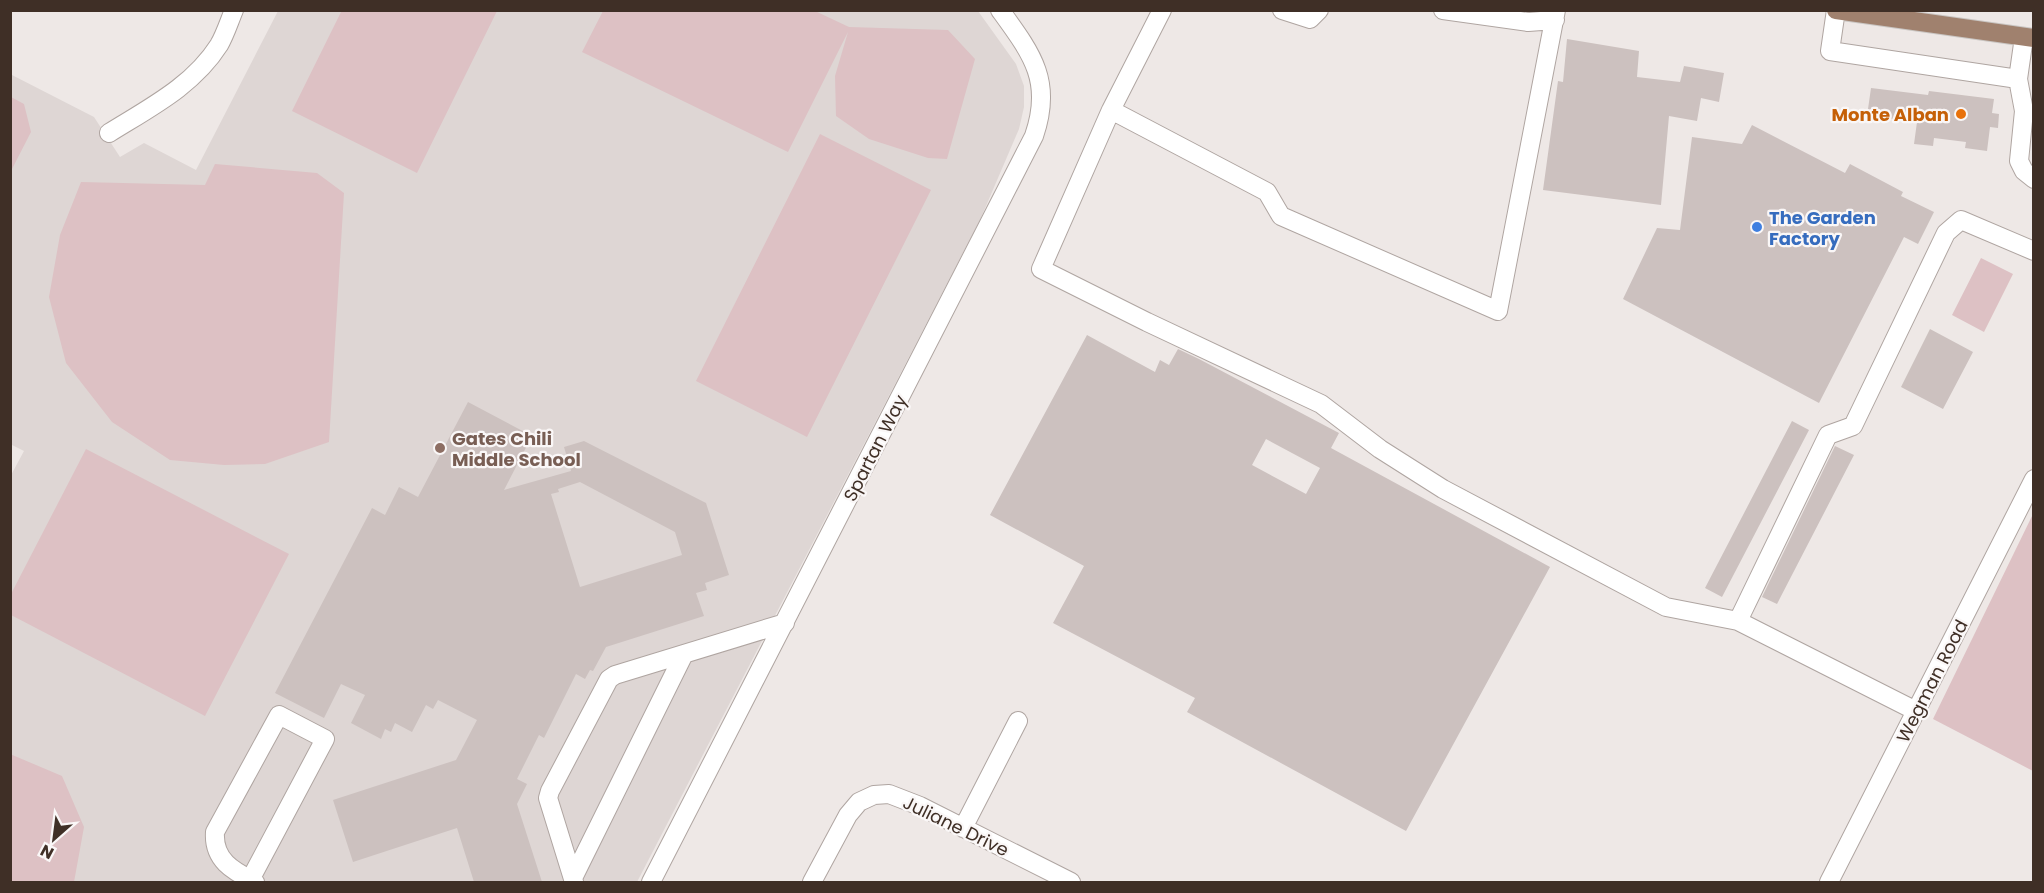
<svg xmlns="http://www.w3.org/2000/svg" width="2044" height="893" font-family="Poppins,sans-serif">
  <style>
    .built { fill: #ded6d4 }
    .green { fill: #ddc1c4 }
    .building { fill: #ccc1bf; fill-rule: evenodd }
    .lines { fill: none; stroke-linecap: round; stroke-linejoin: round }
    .minor-casing { stroke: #afa5a1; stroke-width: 20 }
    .major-casing { stroke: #c9c5c2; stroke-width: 20 }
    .minor { stroke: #fff; stroke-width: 18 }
    .major { stroke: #a0816e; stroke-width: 18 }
    .food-dot { fill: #e8710a; stroke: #faf7f7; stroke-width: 2 }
    .shop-dot { fill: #3f7fe0; stroke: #faf7f7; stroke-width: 2 }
    .education-dot { fill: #8d6e63; stroke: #faf7f7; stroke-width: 2 }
    .labels { text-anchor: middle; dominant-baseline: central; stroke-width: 4.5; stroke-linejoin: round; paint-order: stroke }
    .food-label { font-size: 18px; font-weight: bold; fill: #c56008; stroke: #faf7f7; text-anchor: end }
    .shop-label { font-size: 18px; font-weight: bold; fill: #366cbe; stroke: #faf7f7; text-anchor: start }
    .education-label { font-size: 18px; font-weight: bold; fill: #785e54; stroke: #faf7f7; text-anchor: start }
    .street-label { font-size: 18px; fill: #3f2f26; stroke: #faf7f7 }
  </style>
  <rect width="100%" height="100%" fill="#eee8e6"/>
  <path class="built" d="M278 11H978L1016 64 1024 86V107L1019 129 980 220 637 882H11L10 477 24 451 10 444V74L94 117 120 157 144 143 196 170Z"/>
  <path class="green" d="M342 10 497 11 417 173 292 111Z
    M815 11 849 27 948 30 975 59 947 159 928 158 869 139 836 116 835 76 848 32 788 152 582 52 603 11Z
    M11 97 24 104 31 132 11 171Z
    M820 134 931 190 807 437 696 381Z
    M215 164 317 173 344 193 329 442 265 464 224 465 170 460 112 422 66 363 49 297 60 235 81 182 205 185Z
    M1981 258 2013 274 1984 332 1952 315Z
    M86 449 289 554 205 716 11 615V594Z
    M2033 514V771L1933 719Z
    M10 754 62 776 84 827 74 882H11Z"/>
  <path class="building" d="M1567 39 1639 51 1637 77 1680 82 1684 66 1724 73 1719 102 1701 98 1697 121 1669 116 1661 205 1543 190 1558 81 1563 82Z
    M1871 88 1928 95 1929 91 1994 99 1992 113 1999 114 1998 128 1990 127 1987 151 1965 148 1966 142 1934 138 1933 146 1914 144 1917 122 1867 116Z
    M1752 125 1845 173 1850 164 1903 192 1901 196 1934 212 1918 244 1904 237 1819 403 1623 299 1657 228 1680 230 1692 137 1742 144Z
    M1930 329 1973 352 1943 409 1901 387Z
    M1087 335 1155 372 1160 360 1169 365 1178 349 1199 359 1339 433 1331 448 1550 567 1406 831 1187 712 1195 698 1053 623 1084 566 990 515ZM1266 439 1320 468 1306 494 1252 465Z
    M468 402 532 436 504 490 571 471 564 447 584 441 706 503 729 575 705 583 707 590 696 593 704 616 606 647 593 671 590 670 585 679 576 674 544 738 539 735 517 779 527 784 517 804 542 882H474L457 828 353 862 333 800 456 760 477 720 438 700 433 709 426 705 412 732 395 723 391 732 385 729 381 739 351 723 365 695 341 684 324 718 275 693 372 508 385 515 399 487 418 497ZM580 482 675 532 682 555 580 587 551 494 559 492 558 489Z
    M1792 421 1809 430 1722 597 1705 588Z
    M1835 446 1854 455 1777 604 1762 597Z"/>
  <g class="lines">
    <g class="minor-casing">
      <path id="minor" d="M1162 10 1111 110 1267 192 1281 216 1498 311 1556 10
        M1282 10 1310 19 1319 10
        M1443 10 1528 22 1555 20
        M1836 10 1830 51 2018 79 2024 37
        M2018 79 2024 111 2019 161 2024 171 2034 179
        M1111 110 1041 269 1147 322 1321 404 1380 449 1443 489 1666 607 1738 621 1916 711
        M109 133C149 108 193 86 219 45 225 35 229 22 234 10
        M1738 621 1828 435 1853 426 1946 233 1961 220 2034 251
        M963 828 1018 721
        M573 878 684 654
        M242 882 250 880 325 739 279 715 215 832C213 860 233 871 255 882
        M574 882 548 798 550 791 609 679 615 675 785 623
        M651 882 1034 136C1053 81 1032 54 1000 10
        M812 882 848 815 859 802 874 795 889 794 920 806 1071 882
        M1829 882 2034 479"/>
    </g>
    <g class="major-casing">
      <path id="major" d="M1836 10 2034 38"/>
    </g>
    <use href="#minor" class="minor"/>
    <use href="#major" class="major"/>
  </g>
  <circle class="food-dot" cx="1961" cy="114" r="6"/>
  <circle class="shop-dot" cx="1757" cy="227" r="6"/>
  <circle class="education-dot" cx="440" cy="448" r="6"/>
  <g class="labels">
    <g class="food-label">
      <text x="1949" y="114">Monte Alban</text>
    </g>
    <g class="shop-label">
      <text x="1769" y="217">The Garden<tspan x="1769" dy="21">Factory</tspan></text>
    </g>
    <g class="education-label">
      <text x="452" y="438">Gates Chili<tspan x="452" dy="21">Middle School</tspan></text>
    </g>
    <g class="street-label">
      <text transform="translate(875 448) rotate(-63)">Spartan Way</text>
      <text transform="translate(1932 681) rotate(-63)">Wegman Road</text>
      <text transform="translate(956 826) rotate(26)">Juliane Drive</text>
    </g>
  </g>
  <rect width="2044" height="893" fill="none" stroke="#3f2f26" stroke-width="24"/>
  <g transform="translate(54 839) rotate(208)" stroke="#faf7f7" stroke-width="4.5" paint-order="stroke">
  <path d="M0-4.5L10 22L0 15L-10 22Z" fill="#3f2f26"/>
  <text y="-9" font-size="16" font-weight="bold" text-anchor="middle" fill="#3f2f26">N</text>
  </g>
</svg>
